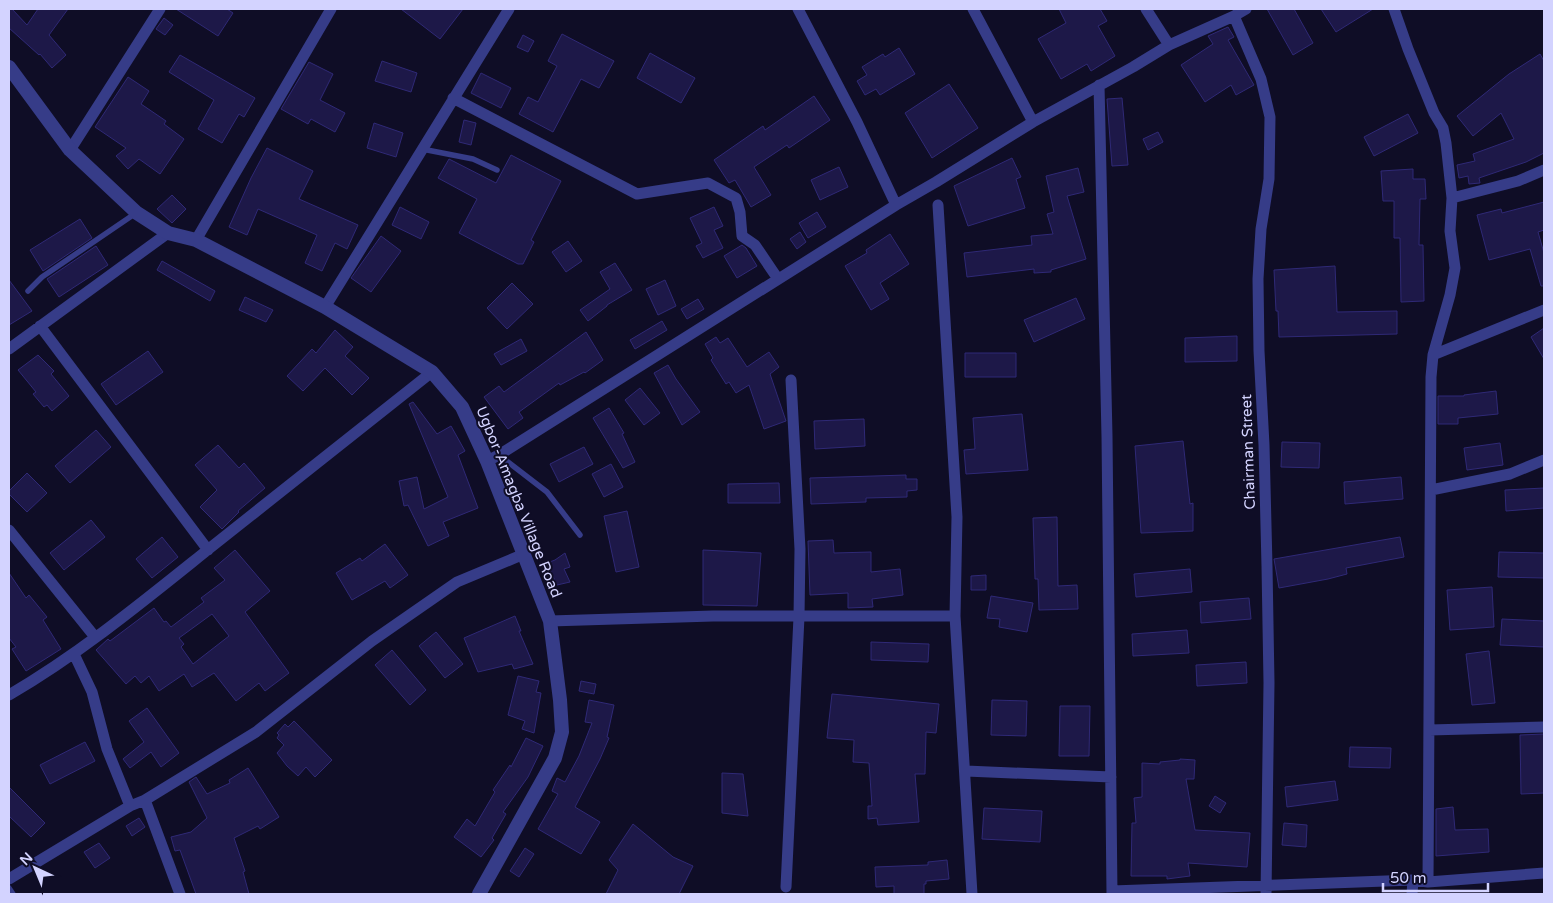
<svg xmlns="http://www.w3.org/2000/svg" width="1553" height="903" font-family="'Varela Round',sans-serif">
  <style>
    .building { fill: #1d1848; stroke: #2f2976; fill-rule: evenodd }
    .lines { fill: none; stroke-linecap: round; stroke-linejoin: round }
    .service { stroke: #363c88; stroke-width: 5.5 }
    .minor { stroke: #363c88; stroke-width: 11 }
    .tertiary { stroke: #363c88; stroke-width: 14 }
    .labels { text-anchor: middle; dominant-baseline: central; stroke-width: 4; stroke-linejoin: round; paint-order: stroke }
    .street-label { font-size: 15px; fill: #d3d3ff; stroke: #0f0d26 }
  </style>
  <rect width="100%" height="100%" fill="#0f0d26"/>
  <path class="building" d="M9 9H12L27 25 38 9H68L49 35 66 55 52 68 40 54 39 55 9 28Z
    M176 9H227L233 13 218 36Z
    M401 9H463L440 39Z
    M1059 9H1100L1107 21 1098 26 1115 56 1091 71 1087 64 1061 79 1038 39 1066 23Z
    M1267 9H1294L1313 43 1293 55Z
    M1321 9H1373L1336 32Z
    M164 18 173 25 165 35 156 29Z
    M1228 27 1234 37 1228 40 1254 85 1236 95 1231 85 1205 102 1181 65 1213 44 1208 36Z
    M562 34 614 61 599 88 581 79 553 132 519 114 528 97 538 102 557 66 548 61Z
    M523 35 534 41 528 52 517 47Z
    M899 48 915 74 880 95 876 89 865 95 857 81 867 75 862 67 883 54 885 57Z
    M650 53 695 78 681 103 637 78Z
    M1540 54 1544 61V153L1526 162 1479 178 1480 183 1469 184 1468 176 1459 178 1457 165 1475 161 1473 154 1514 139 1501 113 1473 136 1457 116 1509 74Z
    M180 55 255 98 244 117 239 114 222 143 198 129 214 100 169 72Z
    M382 61 417 73 411 92 375 81Z
    M309 62 333 74 320 100 345 113 335 132 311 119 308 124 281 109Z
    M481 73 511 88 501 108 471 93Z
    M128 77 149 91 141 104 166 121 164 124 184 139 160 174 139 159 128 169 116 156 126 148 95 127Z
    M949 84 978 128 932 158 905 113Z
    M814 96 830 120 789 148 787 145 754 167 771 195 751 207 735 180 729 183 714 160 763 126 765 130Z
    M1122 98 1128 165 1112 166 1107 99Z
    M1408 114 1418 133 1374 156 1364 137Z
    M464 120 476 123 471 145 459 142Z
    M374 123 403 133 396 157 367 148Z
    M1158 132 1163 142 1148 150 1143 139Z
    M267 148 313 171 299 199 358 225 347 249 335 243 322 271 305 263 317 235 258 209 247 235 229 227 251 178Z
    M511 155 561 181 531 240 534 242 523 264H518L459 233 477 199 438 178 449 159 496 183Z
    M1012 158 1021 177 1016 179 1025 208 968 226 954 186Z
    M839 167 848 187 820 200 811 180Z
    M1078 168 1084 192 1067 196 1086 259 1051 270V272L1034 273V269L967 277 964 253 1032 245 1031 236 1053 234 1047 214 1054 212 1046 176Z
    M1413 169V179H1425L1426 199H1420L1419 245H1423L1424 301 1401 302 1400 238H1394V201H1383L1381 171Z
    M172 195 186 209 172 223 157 209Z
    M1544 202V230L1538 232 1544 253V286H1541L1530 249 1489 260 1477 215 1501 209 1502 213Z
    M400 207 429 222 421 239 392 225Z
    M714 207 723 226 714 230 723 248 703 258 696 246 702 243 690 218Z
    M817 212 826 227 808 238 799 223Z
    M80 219 92 238 43 271 30 250Z
    M800 232 806 242 797 249 790 239Z
    M890 234 909 264 880 283 889 299 871 310 845 266 867 253 866 250Z
    M381 236 401 251 371 292 351 278Z
    M568 241 582 261 566 272 552 252Z
    M742 245 746 248 757 266 737 278 724 256Z
    M96 246 108 265 59 297 47 279Z
    M162 261 215 291 210 301 157 270Z
    M615 263 632 290 607 305V306L588 321 580 310 610 289 600 272Z
    M1335 266 1337 312 1397 311V334L1279 337 1278 311H1276L1274 270Z
    M9 280 32 311 9 325Z
    M665 280 676 306 658 315 646 289Z
    M512 283 533 304 507 329 487 308Z
    M245 297 273 310 266 322 239 310Z
    M1076 298 1085 319 1034 342 1024 320Z
    M698 299 704 309 687 319 681 309Z
    M662 321 667 330 635 349 630 340Z
    M1544 328V359L1531 337Z
    M335 330 353 347 345 356 369 378 352 395 325 368 303 391 287 376 312 349 316 353Z
    M586 332 603 360 585 373 584 372 560 385 559 383 519 412 523 418 508 429 484 397 499 386 504 392Z
    M1237 336V361L1185 362V338Z
    M716 337 720 343 728 338 747 367 769 352 779 367 770 374 786 421 764 429 749 385 736 393 729 382 726 384 711 360 713 358 705 344Z
    M521 339 527 351 501 365 494 354Z
    M148 351 163 372 116 405 101 384Z
    M965 353H1016V377H965Z
    M38 355 54 371 51 374 69 396 52 411 47 405 44 407 33 394 36 392 18 370Z
    M668 365 676 379 700 412 682 425 654 373Z
    M640 388 660 413 644 425 625 400Z
    M1496 391 1498 414 1458 418V424H1438V396H1464V395Z
    M413 402 437 434 451 426 465 451 458 455 478 508 443 522 449 536 428 546 408 505 404 506 399 481 417 477 424 509 448 497 409 404Z
    M609 408 624 433 622 434 635 462 623 468 593 418Z
    M1022 414 1028 470 966 474 964 450 975 449 973 418Z
    M864 419 865 446 815 449 814 421Z
    M96 430 111 447 70 483 55 466Z
    M1183 441 1190 504 1193 503V531L1141 533 1135 446Z
    M1282 442 1320 443 1319 468 1281 467Z
    M1500 443 1503 465 1467 470 1464 448Z
    M218 445 239 468 244 463 265 488 238 511 239 512 222 529 200 507 217 490 195 465Z
    M584 447 593 464 559 482 550 464Z
    M611 464 623 487 604 497 592 474Z
    M27 473 47 493 27 512 9 494V491Z
    M906 475V479H917V490L907 491V497L866 498V502L811 504 810 478Z
    M1401 477 1403 499 1345 504 1344 482Z
    M779 483 780 503H728V484Z
    M1544 488V508L1506 511 1505 490Z
    M627 511 639 567 616 572 604 516Z
    M1057 517 1058 586 1077 585 1078 609 1039 610 1038 579H1035L1033 518Z
    M91 520 105 537 64 570 50 553Z
    M162 537 178 557 152 578 136 559Z
    M1400 537 1404 557 1346 568 1347 574 1328 579 1279 588 1274 559Z
    M833 540 834 553 871 552V572L900 569 903 595 872 599 873 607 848 608V593L810 595 808 541Z
    M385 544 408 575 390 588 385 581 352 600 336 573 360 558 362 561Z
    M235 550 270 591 245 612 289 673 265 691 259 683 236 701 214 673 192 687 184 674 159 691 149 676 141 683 135 676 126 684 96 650 108 639 110 641 154 608 164 622 166 621 171 627 204 602 201 598 225 580 214 568ZM212 614 229 636 193 664 181 647 184 644 179 638Z
    M703 550 761 553 757 606 703 605Z
    M1499 552 1544 553V578L1498 577Z
    M565 553 570 567 564 569 570 582 557 585 547 563 555 560Z
    M1190 569 1192 592 1136 597 1134 574Z
    M9 573 26 598 29 595 47 617 43 620 61 649 26 671 12 649 16 647 9 638Z
    M986 575V590H971V576Z
    M1492 587 1494 627 1450 630 1447 590Z
    M991 596 1033 603 1027 632 999 627 1000 619 987 618Z
    M1249 598 1251 619 1201 623 1200 602Z
    M515 616 521 631H519L533 664 514 669 512 664 478 672 464 638Z
    M1502 619 1544 621V647L1500 645Z
    M1187 630 1189 653 1133 656 1132 634Z
    M436 632 463 664 445 678 419 646Z
    M871 642 929 644 928 662 871 660Z
    M392 650 426 690 410 705 375 665Z
    M1489 651 1495 703 1472 705 1466 654Z
    M1246 662 1247 683 1197 686 1196 665Z
    M518 676 539 681 536 692 541 693 534 733 522 729 525 721 508 715Z
    M581 681 596 684 594 694 579 691Z
    M832 694 939 704 936 733 926 732 925 774H915L919 822 878 825 877 818 868 819V806H872L869 763 853 762 854 740 827 738Z
    M589 700 614 705 607 737 609 738 600 759 575 807 600 822 581 854 538 829 558 794 552 791 557 778 565 782 579 756 592 723 585 722Z
    M992 700 1027 701 1026 736 991 735Z
    M1060 706H1090L1089 756H1059Z
    M147 708 179 753 161 767 151 752 130 768 123 759 144 742 129 721Z
    M294 721 332 760 315 777 306 767 298 776 287 766 277 753 284 745 277 738 279 735 277 733 285 724 288 727Z
    M1544 734V793L1521 794 1520 735Z
    M526 738 543 746 528 777 503 812 506 814 492 838 494 840 481 857 454 837 467 819 475 826 495 792 493 790 510 765 511 767Z
    M85 742 95 761 50 784 40 765Z
    M1350 747 1391 748 1390 768 1349 767Z
    M1180 759 1195 760 1194 779H1186L1195 830 1250 833 1247 867 1188 863 1190 876 1167 879V876H1131L1132 823H1136L1134 798 1142 797V763L1160 764V762L1180 760Z
    M248 768 279 817 260 829 258 826 234 838 245 871 243 872 249 894H196L180 850 175 851 171 837 191 832 207 818 189 782 196 777 207 794 230 783 229 780Z
    M722 773 743 774 748 816 722 813Z
    M1335 781 1338 800 1287 807 1285 787Z
    M9 787 45 823 31 837 9 816Z
    M1215 796 1226 803 1220 813 1209 806Z
    M1453 807 1455 830 1488 829 1489 852 1436 856V809Z
    M984 808 1042 811 1040 842 982 839Z
    M139 818 145 827 132 836 126 826Z
    M1284 823 1307 825 1306 847 1282 845Z
    M633 824 673 857 693 866 679 894H606L618 870 609 860Z
    M99 843 110 858 95 868 84 852Z
    M525 848 534 854 519 877 510 871Z
    M947 860 949 879 926 881V884H924V894H894V886L876 887 875 867 928 865V862Z"/>
  <g class="lines">
    <path class="service" d="M422 149 473 159 497 170
      M28 291 42 277 136 213
      M499 455 547 492 580 535
      M9 888 13 894"/>
    <path class="minor" d="M798 9 857 122 896 205
      M973 9 1033 122
      M1146 9 1169 45
      M1394 9 1408 49 1434 113 1443 128 1446 143 1452 198
      M1234 16 1261 79 1270 117 1269 179 1261 229 1258 279 1259 351 1264 445 1267 566 1269 683 1266 894
      M1099 85 1107 436 1112 894
      M453 98 637 194 708 183 736 198 740 212 742 236 755 245 778 279
      M70 150 160 9
      M938 205 957 517 955 616 972 894
      M196 240 331 9
      M325 307 509 9
      M40 326 208 550
      M9 349 168 233
      M1433 355 1544 310
      M487 461 499 455 896 205 936 182 1033 122 1133 67 1169 45 1234 16 1246 9
      M1431 490 1510 474 1544 460
      M9 530 95 637
      M550 621 713 616H955
      M74 654 92 692 107 749 130 806
      M9 695C81 653 145 600 210 548 284 490 358 431 432 372
      M1429 730 1544 727
      M966 771 1111 777
      M9 879 130 806 145 800
      M1428 882 1431 377 1433 355 1450 295 1455 268 1450 231 1452 198 1518 181 1544 170
      M786 887 799 617 800 549 791 380
      M1112 891 1413 880 1428 882 1544 873
      M180 894 145 800 256 732 372 641 457 582 524 554
      M1412 894 1413 880"/>
    <path class="tertiary" d="M9 67 70 150 137 213 168 233 196 240 325 307 376 338 432 372 462 407 487 461 550 621 560 700 562 732 555 758 479 894"/>
  </g>
  <g class="labels">
    <g class="street-label">
      <text transform="translate(1248 452) rotate(-92)">Chairman Street</text>
      <text transform="translate(519 502) rotate(68)">Ugbor-Amagba Village Road</text>
    </g>
  </g>
  <rect width="1553" height="903" fill="none" stroke="#d3d3ff" stroke-width="20"/>
  <g transform="translate(35 868) rotate(316)" stroke="#0f0d26" stroke-width="4" paint-order="stroke">
  <path d="M0-4L9 19L0 12L-9 19Z" fill="#d3d3ff"/>
  <text y="-8" font-size="14" font-weight="bold" text-anchor="middle" fill="#d3d3ff">N</text>
  </g>
  <path d="M1383 883v8h105v-8" fill="none" stroke="#d3d3ff" stroke-width="2.5"/>
  <text x="1390" y="883" font-size="15" fill="#d3d3ff" stroke="#0f0d26" stroke-width="4" paint-order="stroke">50 m</text>
</svg>
